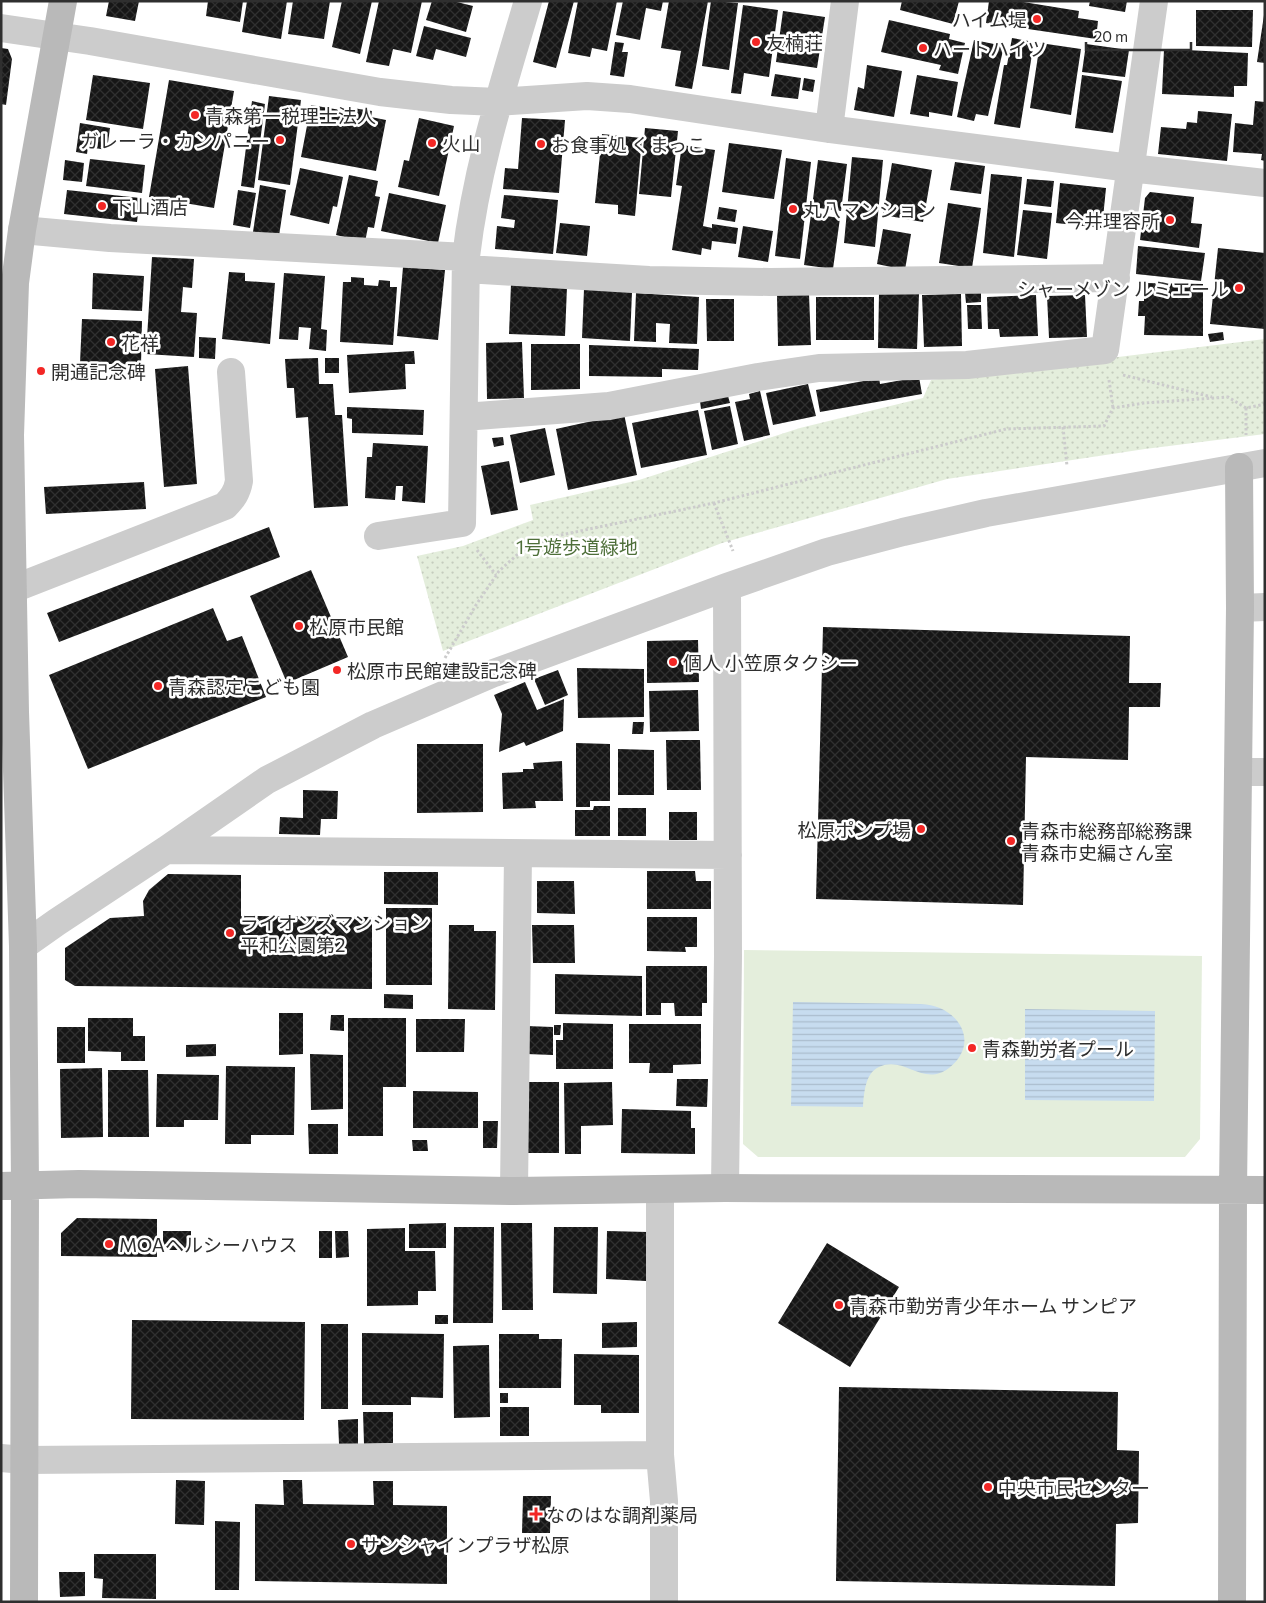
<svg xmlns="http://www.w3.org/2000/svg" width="1266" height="1603" font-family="Commissioner,'Noto Sans JP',sans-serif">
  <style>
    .grass { fill: #e4eedc }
    .park { fill: url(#park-dots) }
    .water { fill: url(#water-rules) }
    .building { fill: url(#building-cross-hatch) }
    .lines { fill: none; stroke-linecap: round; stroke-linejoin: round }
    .path { stroke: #ccc; stroke-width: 3; stroke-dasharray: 2.5 2.5; stroke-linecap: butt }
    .street { stroke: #ccc; stroke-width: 28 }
    .secondary { stroke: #b9b9b9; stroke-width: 28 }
    .poi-dot { fill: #f32725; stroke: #fff; stroke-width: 2 }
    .labels { text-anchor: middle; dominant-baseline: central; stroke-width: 5; stroke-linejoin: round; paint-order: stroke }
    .poi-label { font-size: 19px; fill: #2f2f2f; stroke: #fff; text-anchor: start }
    .park-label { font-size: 19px; fill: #4e6f39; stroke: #fff }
  </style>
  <defs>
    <pattern id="park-dots" width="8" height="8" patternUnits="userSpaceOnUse" patternTransform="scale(1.25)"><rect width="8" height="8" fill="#e4eedc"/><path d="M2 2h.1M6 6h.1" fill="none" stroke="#c4ccbd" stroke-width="1.8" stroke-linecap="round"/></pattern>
    <pattern id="water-rules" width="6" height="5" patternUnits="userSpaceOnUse" patternTransform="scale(1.25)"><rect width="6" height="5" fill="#c7dcef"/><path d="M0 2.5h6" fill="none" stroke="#abbdcd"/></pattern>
    <pattern id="building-cross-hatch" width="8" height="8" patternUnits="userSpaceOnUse" patternTransform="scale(1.25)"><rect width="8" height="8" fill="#161616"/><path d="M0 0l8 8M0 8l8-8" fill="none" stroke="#303030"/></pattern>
  </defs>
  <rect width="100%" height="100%" fill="#fff"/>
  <path class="grass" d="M744 950 1202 956 1200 1139 1185 1157H758L743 1144Z"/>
  <path class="park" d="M1265 339V434L1145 449 947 479 722 543 443 651 417 556 463 546 533 520 530 505 639 480 800 428 923 398 931 380Z"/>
  <path class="water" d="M793 1002 921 1004C957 1005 982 1042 949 1068 923 1088 905 1055 879 1067 865 1073 864 1094 863 1107L791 1106Z
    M1025 1009 1155 1011 1154 1101 1025 1100Z"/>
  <path class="building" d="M109 1H139L135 21 106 16Z
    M208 1H243L240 22 206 16Z
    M247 1H287L281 39 242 32Z
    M293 1H330L324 39 288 34Z
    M342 1H372L360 54 332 47Z
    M379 1H422L411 53 393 49 389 66 366 62Z
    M432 1H453L473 6 466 32 426 20Z
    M549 1H574L556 68 533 62Z
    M578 1H617L607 51 592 48 590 57 568 53Z
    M623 1H663L661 11 646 8 640 40 616 35Z
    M669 1H708L692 89 675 86 681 51 661 48Z
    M711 1 738 3 729 70 702 66Z
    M902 1H959L953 24 900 10Z
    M989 1H1017L1079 11 1078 18 1098 21 1096 39 986 23Z
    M1090 1H1127L1125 12 1089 6Z
    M743 5 778 10 769 77 744 73 741 94 731 93Z
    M1196 10H1253L1252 47 1196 46Z
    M783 11 825 17 817 68 776 62Z
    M1264 15H1265V63L1257 62Z
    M889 20 950 34 949 39 965 43 958 74 939 70 941 65 881 52Z
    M424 26 471 38 466 57 436 49 433 60 416 56Z
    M1012 38 1034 42 1020 128 994 124 1004 65H1007Z
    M974 40 1004 46 988 116 976 114 974 121 957 117Z
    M615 42 624 43 622 52H628L624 77 610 75Z
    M1040 43 1081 49 1071 115 1030 108Z
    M1086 44 1129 50 1125 77 1082 72Z
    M1 48 8 49 12 59 6 105 1 104Z
    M1164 49 1248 53 1247 86H1234V97L1162 94Z
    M867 65 902 71 894 117 854 110 858 87 864 89Z
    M775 74 801 78 798 99 771 96Z
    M93 75 150 83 143 129 86 120Z
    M917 75 958 82 952 116 929 112V117L910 114Z
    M1082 75 1122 81 1113 133 1075 128Z
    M804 78 815 80 813 92 802 90Z
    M169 80 234 91 214 208 149 197Z
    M269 96 301 100 290 185 258 180Z
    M252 101 265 104 254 188 241 186Z
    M1255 101 1265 102V161L1261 160 1262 154 1233 152 1235 123 1253 125Z
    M311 105 352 112 353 108 372 111 371 117 386 120 376 171 301 157Z
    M1198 111 1232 114 1227 161 1158 154 1161 127 1186 129 1187 122 1197 123Z
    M419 118 454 126 439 196 398 187 404 160 409 161Z
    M522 118 565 120 559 193 503 189 505 168 518 169Z
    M80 123 110 128 107 150 88 147 87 154 76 152Z
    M645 128 678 131 671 197 639 194Z
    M602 134 642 138 635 216 618 214V205L595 203Z
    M729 143 782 150 774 199 722 192Z
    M682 145 715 150 703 226 712 228V224L738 228 736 244 712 241 711 250 702 248 701 255 672 250 682 186 676 185Z
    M852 157 883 160 875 247 844 243Z
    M786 158 811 162 800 259 775 256Z
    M90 159 145 165 142 193 86 186Z
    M65 160 84 163 82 182 63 180Z
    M818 160 847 164 841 211 812 207Z
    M955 162 985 166 981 194 950 190Z
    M892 163 932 170 923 222 883 215Z
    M300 168 343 177 337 207 333 206 329 224 290 215Z
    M991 174 1022 177 1014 257 983 253Z
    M349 175 378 181 375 196 380 197 374 228 368 227 365 242 336 235Z
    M1027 179 1054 181 1051 207 1024 204Z
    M1060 183 1106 188 1102 228 1056 223Z
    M260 185 286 190 279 236 253 232Z
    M67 190 140 198 137 222 64 214Z
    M238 190 256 193 250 228 233 225Z
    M1150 192 1194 197 1191 223 1202 224 1199 248 1140 240 1145 198Z
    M389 193 446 205 438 243 381 231Z
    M504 195 558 200 553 254 495 249 497 226 514 228 515 220 501 218Z
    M948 203 981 208 972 268 939 263Z
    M719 207 737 210 735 222 717 219Z
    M1023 210 1052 213 1047 259 1017 255Z
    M811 214 840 218 833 269 804 265Z
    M560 223 590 226 587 256 556 253Z
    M743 226 773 231 768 262 738 257Z
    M883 229 911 234 905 270 877 264Z
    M1138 246 1205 253 1201 281 1136 274Z
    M1218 248 1265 253V329L1210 324Z
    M152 257 194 259 192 288 183 287 181 312 197 313 194 357 146 354Z
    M403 267 445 270 438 340 397 336Z
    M229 272 245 273V281L275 283 270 344 222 339Z
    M93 273 144 276 142 311 92 309Z
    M284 273 325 276 321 329 327 330 326 351 309 349 311 328 299 327 298 340 279 339Z
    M351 277 364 278V285L378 286 379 280 390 281V287H397L393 345 340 342 343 282H351Z
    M1144 283 1203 284V336L1144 335 1145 316H1138L1139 301H1144Z
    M511 284 567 287 565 336 509 334Z
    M584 289 632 292 630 341 582 338Z
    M981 292V302L966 303 965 293Z
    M636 293 699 297 697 344 669 343 670 324 656 323V342L634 341Z
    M879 293 919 294 917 349 878 348Z
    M809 294 811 345 778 346 777 295Z
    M961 294 962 346 924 347 922 295Z
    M1036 295 1038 336 1000 337 999 329H988L987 297Z
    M1085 295 1087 337 1049 338 1047 296Z
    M816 297H874V340H816Z
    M706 299H734V341H707Z
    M967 305H981L982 329H968Z
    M82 319 142 321 141 365 80 363Z
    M1223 332 1224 340 1210 342 1208 334Z
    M199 337 216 338 215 359 199 358Z
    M522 342 524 398 487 399 486 343Z
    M531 344H580V389L531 390Z
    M589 345 699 349 698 370 662 369V377L589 376Z
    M414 351 415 364H405L406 389 349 393 347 355Z
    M318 358 319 384H333L335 415H342L348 506 314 508 308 417 296 418 294 388H287L285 359Z
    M325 358H339V373H325Z
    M188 366 197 484 164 487 155 369Z
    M919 377 922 394 820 412 816 390 879 378 880 384Z
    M808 384 816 416 773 425 766 393Z
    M760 391 770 435 744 441 735 402 750 399 749 394Z
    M728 396 730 403 701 409 700 401Z
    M730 406 738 444 712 450 704 411Z
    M347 407 424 410 423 435 352 433V419L347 418Z
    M698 410 707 455 641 468 632 423Z
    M624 414 637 475 568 490 556 429Z
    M545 428 555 475 520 483 510 435Z
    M503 437 504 445 494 447 492 438Z
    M373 443 428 446 425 503 402 501 403 486H396L395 500 365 498 367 457H372Z
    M509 461 518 510 491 515 481 466Z
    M144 482 146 509 46 514 44 487Z
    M269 527 280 557 59 642 47 613Z
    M311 570 348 657 287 683 250 596Z
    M213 608 227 641 242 636 266 697 88 769 49 675Z
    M823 627 1130 636 1129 683H1161L1160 707H1129L1128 760 1026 757 1023 905 816 899Z
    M698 640 699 682 647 683V641Z
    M577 668 644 669V717L578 718Z
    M558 670 568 695 545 705 534 679Z
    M525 682 537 710 564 699 563 731 526 746 524 742 499 752 502 714 494 695Z
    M698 690 699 731 650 732 649 691Z
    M633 722H644L643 734H632Z
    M666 740H700L701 790H667Z
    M576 743 610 744V801H590V807H576Z
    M417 744H483V812L417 813Z
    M618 749 654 750V795H618Z
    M562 761 563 801H535L536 808 503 809 502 773 523 772V769H534L533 763Z
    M303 790 338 791 337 819H321L320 835 279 834 280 817 303 818Z
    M594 806H610V836H575V810H593Z
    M618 808H646V836H618Z
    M669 812H697V840H669Z
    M647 871H695L696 881H711V909H647Z
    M384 872H438V905L384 904Z
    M168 874 241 875V916L372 917V989L75 986 65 980V948L110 918 144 916 143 901 149 890Z
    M537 881H574L575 914 537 913Z
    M386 908H432V985H386Z
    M647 917H697V947H685L686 952 647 951Z
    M449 925H474V931H496L495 1010 448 1009Z
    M532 925H574L575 963H533Z
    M646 966H707V1003H702V1016H675L674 1003H661V1015H646Z
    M555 974 642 976V1016L555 1014Z
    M384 994 413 995V1009L384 1008Z
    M279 1013H303V1054L279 1055Z
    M331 1015H344V1031L330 1030Z
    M88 1018H133V1036H145V1061H121V1052L88 1051Z
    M348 1018H406V1087H383V1136H348Z
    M416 1019H465L464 1052H416Z
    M563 1023 613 1024V1069H556V1040H563Z
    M629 1024H701V1064L673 1065V1073H649L650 1063H629Z
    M554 1025H561L560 1035H554Z
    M526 1026 553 1027V1055L526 1054Z
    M57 1027H85V1063H57Z
    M216 1044V1056L186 1057V1045Z
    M310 1054 343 1055V1109L311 1110Z
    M226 1066 295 1067 294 1135H251V1144H225Z
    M102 1068 103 1137 61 1138 60 1069Z
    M108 1070H148L149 1137H108Z
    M157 1074 219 1075 218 1120H184V1127H156Z
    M677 1079H708L707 1107 676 1106Z
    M525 1082H559V1153H525Z
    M612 1082 613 1125 581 1126V1154H565L564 1083Z
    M413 1091 478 1092V1128H413Z
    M622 1109 691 1111V1128H695V1154L621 1153Z
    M483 1121H498L497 1148H483Z
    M308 1124H338V1154H309Z
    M412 1140H427L428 1151H413Z
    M77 1218 157 1219V1257L61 1256V1233Z
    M446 1223V1248H409V1224Z
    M501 1223H532L533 1310H502Z
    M454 1227H494L493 1323H453Z
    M554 1227H598L597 1294 553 1293Z
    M405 1228V1251H435L436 1291H418V1305L367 1306V1229Z
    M163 1231H191V1250H163Z
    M319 1231H332V1258H319Z
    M335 1231H348L349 1257 336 1258Z
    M607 1231 648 1232 646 1281 606 1279Z
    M827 1243 899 1287 850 1367 778 1323Z
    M435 1315H448V1324H435Z
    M132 1320 305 1322 304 1420 131 1419Z
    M637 1322V1347L602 1348V1323Z
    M321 1324H348V1409H321Z
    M362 1333 444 1334 443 1398 411 1397V1405H362Z
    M499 1334H539V1339H562L561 1388H499Z
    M489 1345 490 1417 454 1418 453 1346Z
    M574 1354 639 1355V1413H601V1405H574Z
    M839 1387 1118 1392 1117 1450 1139 1451 1138 1523 1116 1524 1115 1586 836 1581Z
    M500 1393H508V1403H500Z
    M500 1407H529V1436H500Z
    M363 1412H393V1443L364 1444Z
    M358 1419V1444H339L338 1420Z
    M176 1480 205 1481 204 1525 175 1524Z
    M283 1480H302L303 1504 374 1505 373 1481H393V1505L447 1506V1584L255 1581V1504L284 1505Z
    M523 1496H551L550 1533H522Z
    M215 1521 240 1522 239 1590H215Z
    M94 1554H156V1599L102 1598 103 1579 94 1578Z
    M59 1572H85V1596L60 1597Z"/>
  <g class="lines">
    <path class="path" d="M1123 375 1212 397
      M1109 380 1113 408
      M1246 408V435
      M1063 427 1067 466
      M714 503 733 551
      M477 550 496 575
      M445 658 476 605 499 571 518 554 556 536 714 503 1006 429 1104 426 1113 408 1144 403 1228 397 1246 408 1265 404"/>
    <path class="street" d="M1 28 90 41 380 92 451 100 498 102 587 96 630 99 829 129 1130 168 1265 183
      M829 129 845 1
      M22 230 110 238 466 257
      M466 269 649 280 770 282 1116 278
      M464 417 609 406 758 377 819 368 967 365 1105 350 1154 1
      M378 536 462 523 466 257C476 169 503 86 528 1
      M13 589 225 506C233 498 237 492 239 481L231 372
      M1240 608 1265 607
      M1238 772H1265
      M166 850 728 855
      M23 946 57 922 166 850 267 780 373 725 494 673 727 587 827 552 903 532 986 513 1265 463
      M725 1188 728 956 727 587
      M660 1190V1455L664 1501V1602
      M514 1191 518 854
      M1 1458 24 1460 660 1455"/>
    <path class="secondary" d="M1 1186 79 1184 514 1191 725 1188 1265 1190
      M24 1602 25 1185 23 946 15 712 10 435 15 283 22 230 63 1
      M1232 1602 1233 1190 1240 608 1239 467"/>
  </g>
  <g class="poi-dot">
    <circle cx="1037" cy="19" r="5"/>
    <circle cx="756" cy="42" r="5"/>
    <circle cx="923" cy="48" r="5"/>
    <circle cx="195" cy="115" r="5"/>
    <circle cx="280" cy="140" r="5"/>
    <circle cx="432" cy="143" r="5"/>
    <circle cx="541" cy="144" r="5"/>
    <circle cx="102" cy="206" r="5"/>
    <circle cx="793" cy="209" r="5"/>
    <circle cx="1170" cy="220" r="5"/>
    <circle cx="1239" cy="288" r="5"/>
    <circle cx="111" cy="342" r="5"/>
    <circle cx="41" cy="371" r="5"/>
    <circle cx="299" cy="626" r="5"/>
    <circle cx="673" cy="662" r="5"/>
    <circle cx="337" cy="670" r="5"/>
    <circle cx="158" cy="686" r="5"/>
    <circle cx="921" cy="829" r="5"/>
    <circle cx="1011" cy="841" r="5"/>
    <circle cx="230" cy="933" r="5"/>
    <circle cx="972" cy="1048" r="5"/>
    <circle cx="109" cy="1244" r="5"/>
    <circle cx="839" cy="1305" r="5"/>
    <circle cx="988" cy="1487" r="5"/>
    <path d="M533.5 1506.5h5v5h5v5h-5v5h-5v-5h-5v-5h5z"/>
    <circle cx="351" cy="1544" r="5"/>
  </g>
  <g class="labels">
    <g class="poi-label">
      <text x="1027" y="19" text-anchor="end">ハイム堤</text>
      <text x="766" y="42">友楠荘</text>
      <text x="933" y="48">ハートハイツ</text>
      <text x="205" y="115">青森第一税理士法人</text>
      <text x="270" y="140" text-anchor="end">ガレーラ・カンパニー</text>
      <text x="442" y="143">火山</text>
      <text x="551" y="144">お食事処 くまっこ</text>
      <text x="112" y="206">下山酒店</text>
      <text x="803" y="209">丸八マンション</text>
      <text x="1160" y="220" text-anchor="end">今井理容所</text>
      <text x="1229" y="288" text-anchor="end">シャーメゾン ルミエール</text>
      <text x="121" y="342">花祥</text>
      <text x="51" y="371">開通記念碑</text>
      <text x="309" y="626">松原市民館</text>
      <text x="683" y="662">個人 小笠原タクシー</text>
      <text x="347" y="670">松原市民館建設記念碑</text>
      <text x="168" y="686">青森認定こども園</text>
      <text x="911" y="829" text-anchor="end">松原ポンプ場</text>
      <text x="1021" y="830">青森市総務部総務課<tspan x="1021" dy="22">青森市史編さん室</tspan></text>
      <text x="240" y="922">ライオンズマンション<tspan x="240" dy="22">平和公園第2</tspan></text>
      <text x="982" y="1048">青森勤労者プール</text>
      <text x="119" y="1244">MOAヘルシーハウス</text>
      <text x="849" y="1305">青森市勤労青少年ホーム サンピア</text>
      <text x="998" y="1487">中央市民センター</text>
      <text x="546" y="1514">なのはな調剤薬局</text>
      <text x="361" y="1544">サンシャインプラザ松原</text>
    </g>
    <g class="park-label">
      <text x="577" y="546">1号遊歩道緑地</text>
    </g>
  </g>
  <rect width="1266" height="1603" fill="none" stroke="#2f2f2f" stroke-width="5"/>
  <path d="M1086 42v8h105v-8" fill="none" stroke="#2f2f2f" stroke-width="2.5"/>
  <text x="1094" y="42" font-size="15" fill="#2f2f2f" stroke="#ffffff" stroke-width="4" paint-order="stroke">20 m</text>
</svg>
